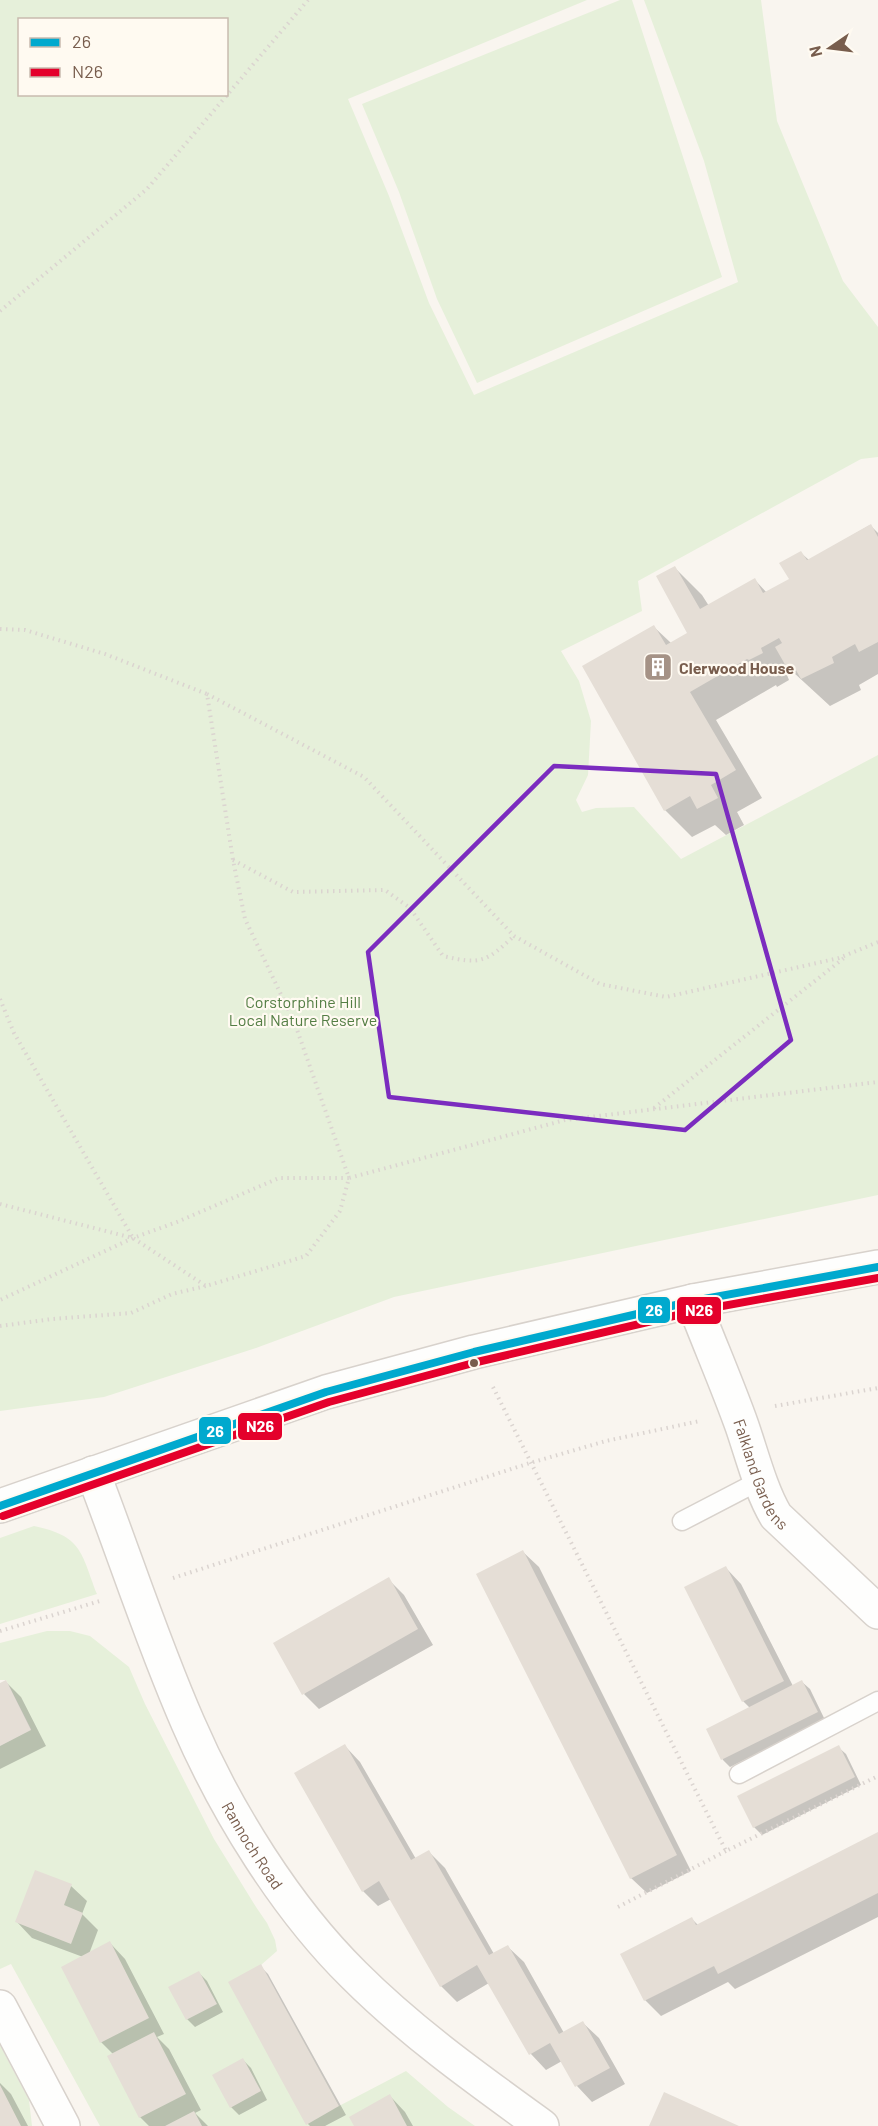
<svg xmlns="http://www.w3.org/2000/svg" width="878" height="2126" font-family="Barlow,sans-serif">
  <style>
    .green { fill: #e6f0da; fill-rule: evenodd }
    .shadow { fill: #0003 }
    .building { fill: #e5ded6 }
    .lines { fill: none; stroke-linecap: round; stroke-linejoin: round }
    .service-casing { stroke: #d8d2cc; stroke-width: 21 }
    .minor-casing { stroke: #d8d2cc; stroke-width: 36 }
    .tertiary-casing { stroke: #d8d2cc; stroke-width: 36 }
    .path { stroke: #dbd4d0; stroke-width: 4; stroke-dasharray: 1.5 4.5; stroke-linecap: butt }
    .service { stroke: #fefefd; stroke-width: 18 }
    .minor { stroke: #fefefd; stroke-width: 33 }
    .tertiary { stroke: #fefefd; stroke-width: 33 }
    .bus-1-casing { stroke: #fffaf1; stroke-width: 12 }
    .bus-2-casing { stroke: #fffaf1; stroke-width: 12 }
    .bus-1 { stroke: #00a9ce; stroke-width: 8 }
    .bus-2 { stroke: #e4002b; stroke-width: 8 }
    .marked { fill: none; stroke: #7b2cbf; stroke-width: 4.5; stroke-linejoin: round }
    .bus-dot { fill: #785d4d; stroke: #fffaf1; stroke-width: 2 }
    .labels { text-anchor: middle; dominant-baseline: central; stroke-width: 4.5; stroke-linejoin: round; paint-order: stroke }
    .poi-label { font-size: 16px; font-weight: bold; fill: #785d4d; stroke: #fffaf1; text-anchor: start }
    .park-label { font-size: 16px; fill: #547e44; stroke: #fffaf1 }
    .street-label { font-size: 16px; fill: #785d4d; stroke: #fffaf1 }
    .line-badge { stroke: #fffaf1; stroke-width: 2 }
    .badge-label { font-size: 16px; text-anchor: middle; font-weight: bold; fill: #fff }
  </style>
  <rect width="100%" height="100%" fill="#f9f5ef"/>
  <path class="green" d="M0 0H587L348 99 389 196 429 303 474 395 738 282 704 161 644 0H761L777 121 843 281 878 327V457L861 459 638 581 642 611 561 651 579 681 591 721 588 775 576 800 582 812 596 808 634 807 681 859 878 755V1195L394 1297 256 1348 104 1397 0 1411ZM20 20H226V94H20Z
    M620 0H632L722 277 477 383 437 299 399 192 362 104Z
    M34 1526C82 1536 81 1552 97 1594L0 1624V1538Z
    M47 1631H70L90 1636 129 1667 145 1704 214 1839 256 1907 267 1923 275 1940 277 1951 261 1965 339 2106 406 2071 448 2107 475 2126H100L11 1964 0 1969V1746L31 1729 6 1680H0V1643Z
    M0 2045 29 2100 32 2126H0Z"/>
  <path class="shadow" d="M870 525 878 533V674L859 685 861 690 830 706 793 672 787 675 789 680 777 687 776 685 716 720 762 798 737 812 744 825 726 835 715 825 692 837 665 810 654 627 671 643 689 633 675 568 702 595 709 606 755 580 767 593 791 580 801 553 809 560Z
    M523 1552 539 1567 691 1871 647 1893 631 1878Z
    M726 1568 741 1584 793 1686 802 1682 810 1689 825 1720 730 1767 723 1760 708 1730 750 1708 743 1701Z
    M388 1579 404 1595 433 1645 319 1709 304 1694Z
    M6 1682 21 1697 46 1746 0 1769V1685Z
    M345 1746 360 1762 416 1859 429 1852 445 1868 494 1954 508 1947 524 1962 564 2033 583 2023 599 2038 625 2084 592 2102 577 2086 562 2061 546 2070 531 2054 489 1983 457 2002 441 1986 391 1899 378 1906 363 1891Z
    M838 1747 846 1754 861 1785 762 1835 754 1827Z
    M878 1834V1917L735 1989 728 1982 661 2016 645 2000 692 1919 698 1925Z
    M71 1886 87 1901 82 1914 98 1930 89 1954 110 1943 125 1959 164 2034 157 2037 169 2049 201 2110 195 2113 208 2126H149L140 2117 113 2054 101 2042 63 1967 83 1957 32 1938 17 1922Z
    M260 1966 268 1974 346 2115 325 2126H310L308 2124Z
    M199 1973 207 1981 223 2012 195 2027 187 2019Z
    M243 2060 251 2068 267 2100 239 2115 231 2107Z
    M0 2083 11 2094 28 2126H0Z
    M390 2096 405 2112 413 2126H355Z"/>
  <path class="building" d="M871 524 878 537V642L859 652 855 644 832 657 834 663 801 679 793 665 787 668 775 647 782 643 779 638 761 648 763 653 749 660 747 659 690 692 736 770 711 785 718 798 697 809 690 796 664 811 582 666 654 625 666 645 687 633 656 576 675 566 700 609 755 578 763 593 789 579 779 563 801 551 807 560Z
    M523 1550 677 1855 630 1879 476 1574Z
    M726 1566 784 1681 742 1702 684 1587Z
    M389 1577 418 1629 302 1695 273 1643Z
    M6 1680 31 1730 0 1746V1683Z
    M802 1680 818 1712 721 1760 706 1729Z
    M345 1744 411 1860 429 1850 489 1955 508 1945 559 2034 583 2021 610 2068 575 2087 550 2043 529 2055 477 1965 440 1987 379 1881 362 1892 294 1773Z
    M839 1745 855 1777 753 1828 737 1796Z
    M878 1832V1893L718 1974 714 1966 644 2001 620 1954 692 1917 696 1925Z
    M35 1870 72 1884 64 1905 83 1913 71 1944 15 1922Z
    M110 1941 149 2018 100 2043 61 1967Z
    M261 1964 339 2106 306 2125 228 1982Z
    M199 1971 217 2004 186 2020 168 1987Z
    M154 2032 186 2094 139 2118 107 2056Z
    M243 2058 261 2091 230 2108 212 2075Z
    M0 2085 21 2126H0Z
    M664 2092 739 2126H649Z
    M390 2094 407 2126H354L349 2117Z
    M194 2111 202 2126H165Z"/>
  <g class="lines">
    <g class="service-casing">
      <path id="service" d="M682 1521 761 1480
        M739 1774 878 1701"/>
    </g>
    <g class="minor-casing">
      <g id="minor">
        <path id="s1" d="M693 1301C709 1343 727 1384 742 1426 752 1455 761 1491 776 1516L878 1612"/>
        <path id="s2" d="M93 1473C125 1556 152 1641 188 1723 226 1811 286 1908 354 1975 411 2032 477 2079 542 2126"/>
        <path d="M0 2007 63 2126"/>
      </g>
    </g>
    <g class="tertiary-casing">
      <path id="tertiary" d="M0 1506 326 1392 474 1352 693 1301 878 1267"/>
    </g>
    <path class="path" d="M0 311 147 189 308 0
      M0 629 25 630 105 654 207 694 233 860 245 919 295 1024 349 1178H279L177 1222 133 1238 0 1300
      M207 694 364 777 514 936 600 984 666 997 839 958 878 942
      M233 860 293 892 385 890 410 908 443 956C481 965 486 962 514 936
      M0 999 14 1033 133 1238
      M654 1108 844 958
      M0 1204 133 1238 206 1286 306 1256 340 1211 349 1178 565 1120 878 1082
      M0 1326 52 1319 131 1313 172 1294 206 1286
      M493 1387 726 1851 878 1776
      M775 1406 878 1388
      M173 1578 530 1463 606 1441 700 1421
      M0 1631 100 1601
      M618 1907 726 1851"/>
    <use href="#service" class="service"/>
    <use href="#minor" class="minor"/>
    <use href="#tertiary" class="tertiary"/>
    <g class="bus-1-casing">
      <path id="bus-1" d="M0 1506 326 1392 474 1352 693 1301 878 1267"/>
    </g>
    <g class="bus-2-casing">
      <path id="bus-2" d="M3 1516 329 1402 477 1362 695 1311 878 1278"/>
    </g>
    <use href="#bus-1" class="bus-1"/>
    <use href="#bus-2" class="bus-2"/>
  </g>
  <path class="marked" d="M554 766 716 774 791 1040 685 1130 389 1097 368 952Z"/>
  <defs>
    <g id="building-square" transform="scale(1.5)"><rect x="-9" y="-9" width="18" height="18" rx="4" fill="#a59286" stroke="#fffaf1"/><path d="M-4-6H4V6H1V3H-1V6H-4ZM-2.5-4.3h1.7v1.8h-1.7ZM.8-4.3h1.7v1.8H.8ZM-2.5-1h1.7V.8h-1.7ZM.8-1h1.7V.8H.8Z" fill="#fff"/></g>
  </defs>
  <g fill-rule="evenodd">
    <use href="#building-square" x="658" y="667"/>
  </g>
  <circle class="bus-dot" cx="474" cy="1363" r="5"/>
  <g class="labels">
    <g class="poi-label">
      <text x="679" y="667">Clerwood House</text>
    </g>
    <g class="park-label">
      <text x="303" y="1001">Corstorphine Hill<tspan x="303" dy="18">Local Nature Reserve</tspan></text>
    </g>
    <g class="street-label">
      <text stroke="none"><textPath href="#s1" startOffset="186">Falkland Gardens</textPath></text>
      <text stroke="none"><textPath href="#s2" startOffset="406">Rannoch Road</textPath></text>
    </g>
  </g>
  <g class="line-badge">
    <rect x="637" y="1296" width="34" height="28" rx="6" fill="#00a9ce"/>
    <rect x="676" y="1296" width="46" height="29" rx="6" fill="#e4002b"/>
    <rect x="237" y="1412" width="46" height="29" rx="6" fill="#e4002b"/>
    <rect x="198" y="1416" width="34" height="29" rx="6" fill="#00a9ce"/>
  </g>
  <g class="badge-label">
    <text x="654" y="1316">26</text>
    <text x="699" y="1316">N26</text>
    <text x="260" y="1432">N26</text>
    <text x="215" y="1437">26</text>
  </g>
  <rect x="18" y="18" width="210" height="78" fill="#fffaf1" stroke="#c9bbaf" stroke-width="1.5"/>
  <rect x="30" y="38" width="30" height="9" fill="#00a9ce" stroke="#c9bbaf" stroke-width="1.5"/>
  <text x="72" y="48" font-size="18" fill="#785d4d">26</text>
  <rect x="30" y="68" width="30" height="9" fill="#e4002b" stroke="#c9bbaf" stroke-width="1.5"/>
  <text x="72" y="78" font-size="18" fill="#785d4d">N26</text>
  <g transform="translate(830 48) rotate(256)" stroke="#fffaf1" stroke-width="4.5" paint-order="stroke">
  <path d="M0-4.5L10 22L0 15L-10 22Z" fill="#785d4d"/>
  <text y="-9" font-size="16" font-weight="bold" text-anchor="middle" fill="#785d4d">N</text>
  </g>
</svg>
